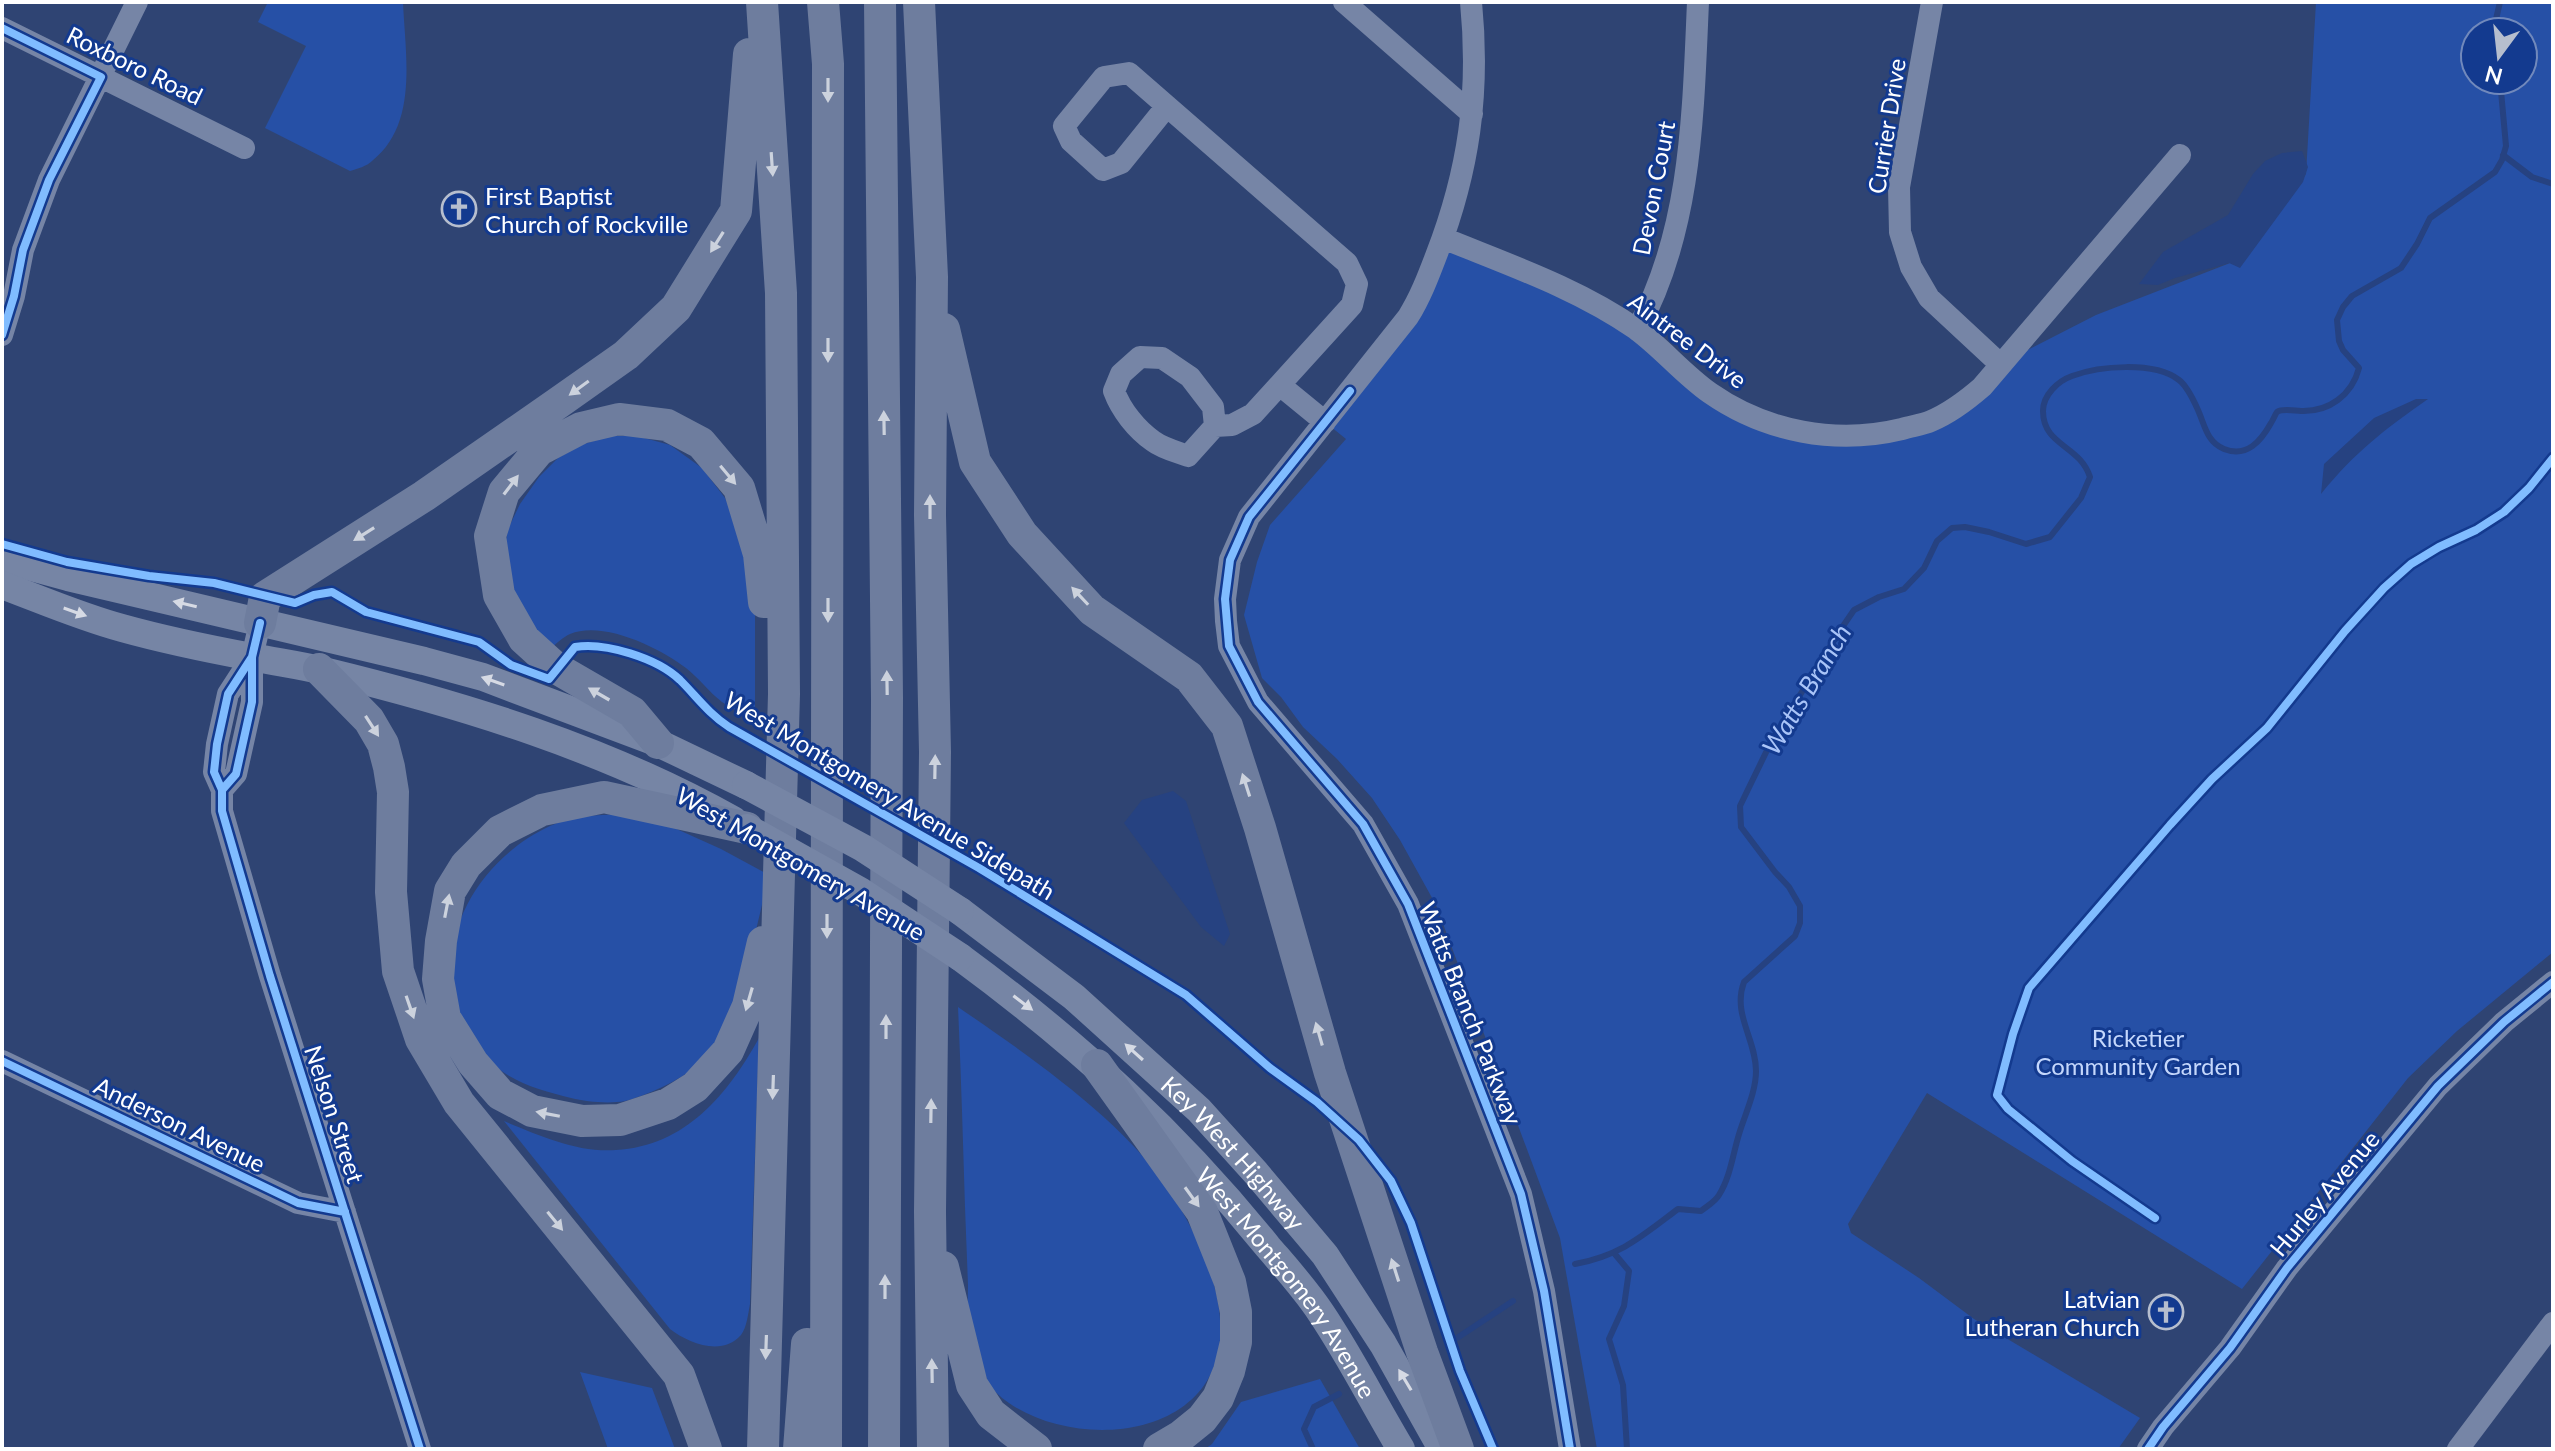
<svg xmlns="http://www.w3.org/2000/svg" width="2555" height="1451" font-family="Lato,sans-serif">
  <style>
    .green { fill: #2650a6; fill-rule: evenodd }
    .water { fill: #264281 }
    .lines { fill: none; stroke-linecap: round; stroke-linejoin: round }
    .stream { stroke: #264281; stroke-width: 6 }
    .minor { stroke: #7685a6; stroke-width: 22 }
    .major { stroke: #7685a5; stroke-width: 28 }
    .highway { stroke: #6e7d9e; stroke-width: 32 }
    .major-bridge { stroke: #7685a5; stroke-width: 28 }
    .cycleway-casing { stroke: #133a8f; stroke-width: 13 }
    .cycleway { stroke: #80bcff; stroke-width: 8 }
    .oneway { fill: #ccd2dd }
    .oneway2 { fill: #d6dae4 }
    .labels { text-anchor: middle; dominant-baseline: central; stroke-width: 6; stroke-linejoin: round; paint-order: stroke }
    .street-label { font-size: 24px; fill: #fff; stroke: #133a8f }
    .poi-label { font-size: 24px; fill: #fff; stroke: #133a8f; text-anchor: start }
    .park-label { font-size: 24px; fill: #c4d7fc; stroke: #133a8f }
    .water-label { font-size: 26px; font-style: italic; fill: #a9c4f8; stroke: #133a8f }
  </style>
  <rect width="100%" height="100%" fill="#2f4473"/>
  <path class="green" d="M268 2H403C405 54 419 124 372 161 367 166 357 169 350 171L265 128 306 46 258 22Z
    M2316 2H2553V952L2457 1031 2408 1078 2242 1289 1927 1093 1848 1224 1851 1233 1919 1278 1974 1319 2140 1418 2118 1449H1597L1560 1238 1436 905 1400 840 1372 798 1337 759 1303 727 1281 697 1262 678 1244 615 1257 562 1270 525 1346 439 1325 422 1408 317 1443 238 1572 291 1684 373 1808 434 1930 421 2000 364 2096 315 2243 258 2306 174ZM2475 32H2523V80H2475Z
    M609 436H637L670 445 702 468 725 498 743 538 755 574V720C744 714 732 709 722 702 709 692 699 678 686 668 660 648 603 620 570 634 563 637 556 644 550 649L515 604 504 551 508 529 520 504 539 477 558 458 581 445Z
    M621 814 661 822 721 849 769 875C755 931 739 1026 696 1066 681 1080 645 1096 625 1101 609 1104 587 1102 571 1098 548 1092 523 1086 503 1072 488 1063 477 1046 468 1031 423 952 474 861 550 826 571 816 598 815 621 814Z
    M958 1007C1028 1055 1126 1122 1171 1193 1198 1236 1224 1288 1220 1340 1210 1451 1044 1451 989 1385 985 1376 983 1365 980 1356 977 1345 972 1333 969 1322 967 1310 968 1297 968 1285 967 1259 966 1233 965 1207 963 1140 961 1074 958 1007Z
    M759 1038 750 1304C748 1314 747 1327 741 1335 722 1357 688 1343 670 1329L504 1121C538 1135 578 1153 616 1150 686 1146 728 1094 759 1038Z
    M580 1372 652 1388 675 1449H608Z
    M1320 1379 1360 1449H1205L1212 1444 1241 1402Z"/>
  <path class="water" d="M2302 151 2308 167 2303 182 2240 268 2229 263 2175 278 2158 285 2139 284 2163 252 2228 215 2253 174 2265 161 2282 153Z
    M2416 399H2428C2384 430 2355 452 2321 494L2324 464 2374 418Z
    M1173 791 1186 801 1230 934 1224 946 1201 927 1124 823 1142 800Z"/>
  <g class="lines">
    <path class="stream" d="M2493 32 2500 2
      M2503 155 2532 177 2553 184
      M1614 1253 1629 1271 1624 1306 1609 1339 1623 1385 1627 1449
      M1575 1264C1622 1255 1642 1236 1678 1209L1701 1211C1707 1206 1715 1202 1719 1195 1731 1176 1733 1152 1740 1131 1746 1112 1756 1091 1756 1071 1756 1039 1732 1014 1744 982L1795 936 1800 923V906L1789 887 1775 872 1741 827 1740 806 1772 740 1841 629 1854 610 1879 597 1904 589 1924 568 1937 541 1952 528 1965 527 1989 532 2026 544 2050 537 2081 498 2090 477C2080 445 2043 446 2043 411 2043 395 2058 381 2072 376 2099 366 2154 361 2179 380 2187 386 2194 401 2198 410 2205 426 2207 442 2224 449 2247 458 2261 441 2271 423 2272 422 2276 413 2277 412 2283 408 2295 411 2301 411 2329 412 2352 395 2359 368L2343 350 2339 341 2337 320 2343 307 2352 296 2401 268 2417 244 2430 218 2495 172 2502 160 2506 146 2501 91 2496 80
      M1457 1338 1513 1301
      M1313 1449 1304 1429 1314 1407 1339 1394"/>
    <path class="minor" d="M1344 2 1472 114
      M1471 2C1480 93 1469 171 1436 256 1428 277 1420 298 1408 317L1249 517 1230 560 1225 599 1226 621 1229 646 1258 702 1363 824 1408 904 1521 1194 1544 1291 1570 1449
      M1932 2 1899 187 1900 232 1911 267 1929 298 2000 364
      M2 28 244 148
      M1167 106 1121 163 1103 170 1071 141 1064 126 1104 77 1129 73 1347 263 1357 284 1352 305 1253 414 1232 425 1215 426 1188 456C1177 452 1162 448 1153 441 1136 429 1121 410 1114 391L1121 374 1140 357 1162 358 1190 377 1213 407 1215 426
      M1443 238C1509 265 1577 288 1636 329 1662 348 1683 374 1710 393 1766 432 1836 445 1902 429 1911 426 1922 425 1931 421 1950 413 1967 400 1982 387L2180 155
      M1637 330C1692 230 1693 113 1698 2
      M2 335 14 296 23 250 49 180 137 2
      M1281 386 1325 422
      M252 657 228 694 217 744 214 772 222 790V811L270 976 420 1449
      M222 790 236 774 252 702V657L260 623
      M2 1061 298 1203 345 1212
      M2148 1449 2163 1427 2230 1348 2287 1268 2438 1086 2504 1022 2553 982
      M2458 1449 2553 1323"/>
    <g class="major">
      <path d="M2 559 68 577 424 661 483 677 658 743 746 785"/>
      <path d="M2 585C42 600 81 617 122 628 165 640 209 649 252 657 276 662 300 665 324 671 464 705 607 749 733 820"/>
      <path id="s1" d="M960 911 1074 997 1199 1110 1256 1173 1325 1255 1383 1344 1442 1449"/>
      <path id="s2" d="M960 957C1077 1043 1176 1133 1268 1247 1286 1268 1306 1290 1321 1313 1350 1356 1374 1404 1401 1449"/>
    </g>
    <path class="highway" d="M762 2 781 293 784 694 763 1449
      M823 2 828 64 826 1449
      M880 2 887 698 884 1449
      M919 2 932 277 930 515 935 752 930 1212 933 1449
      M944 329 975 462 1022 534 1092 610 1189 677 1227 726 1260 828 1330 1073 1422 1352 1458 1449
      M260 623 265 597 424 496 558 403 626 355 676 308 736 211 749 54
      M319 669 369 720 383 744 389 767 393 792 391 892 398 971 421 1039 459 1103 679 1375 706 1449
      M658 743 632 712 556 668 524 639 499 595 490 536 504 492 539 450 581 428 619 419 667 425 701 443 739 488 759 554 764 602
      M747 828 604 797 542 810 500 831 466 865 450 891 441 941 438 979 445 1018 473 1063 500 1094 532 1111 582 1121 620 1120 668 1104 695 1087 728 1051 748 1006 763 942
      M1097 1065 1202 1212 1230 1282 1236 1312V1342L1229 1371 1218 1398 1202 1419 1181 1436 1159 1449
      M943 1267 972 1385 991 1414 1036 1449
      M799 1449 807 1344"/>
    <path class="major-bridge" d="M746 785 863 848 960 911
      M747 828 860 891 960 957"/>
    <g class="cycleway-casing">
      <path id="cycleway" d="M2 28 101 77 49 180 23 250 14 296 2 335
        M1350 391 1249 517 1230 560 1225 599 1229 646 1258 702 1363 824 1408 904 1521 1194 1544 1291 1570 1449
        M2 544 67 562 149 576 214 583 295 603 314 595 332 592 366 612 479 642 511 665 549 679 575 647C605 642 657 658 680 680 697 697 709 714 729 727L979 868 1186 995 1270 1068 1317 1102 1359 1140 1391 1181 1411 1223 1460 1371 1493 1449
        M252 657 228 694 217 744 214 772 222 790V811L270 976 420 1449
        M222 790 236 774 252 702V657L260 623
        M2 1061 298 1203 345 1212
        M2155 1218 2072 1161 2008 1109 1997 1095 2013 1034 2029 988 2170 825 2212 779 2267 728 2345 631 2384 588 2411 564 2439 547 2476 530 2504 512 2529 488 2553 458
        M2148 1449 2163 1427 2230 1348 2287 1268 2438 1086 2504 1022 2553 982"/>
    </g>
    <use href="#cycleway" class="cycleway"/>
  </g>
  <defs><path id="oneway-solid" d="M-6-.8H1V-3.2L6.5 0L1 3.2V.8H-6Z" transform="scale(2)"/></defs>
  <g class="oneway">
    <use href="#oneway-solid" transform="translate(828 90) rotate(90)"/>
    <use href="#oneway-solid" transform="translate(772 164) rotate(86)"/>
    <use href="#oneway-solid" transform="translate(717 242) rotate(122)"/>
    <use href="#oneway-solid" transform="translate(828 350) rotate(90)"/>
    <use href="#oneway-solid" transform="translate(579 388) rotate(144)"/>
    <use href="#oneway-solid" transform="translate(884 423) rotate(-91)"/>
    <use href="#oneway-solid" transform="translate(728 475) rotate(50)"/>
    <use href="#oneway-solid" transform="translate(511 485) rotate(-53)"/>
    <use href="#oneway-solid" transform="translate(930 507) rotate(-90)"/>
    <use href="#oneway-solid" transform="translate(364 534) rotate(148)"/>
    <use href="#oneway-solid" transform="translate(1080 596) rotate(-133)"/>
    <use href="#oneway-solid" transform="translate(828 610) rotate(90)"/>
    <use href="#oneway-solid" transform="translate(887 683) rotate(-91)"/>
    <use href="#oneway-solid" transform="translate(599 694) rotate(-150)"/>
    <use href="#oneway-solid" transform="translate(372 726) rotate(57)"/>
    <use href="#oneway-solid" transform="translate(935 767) rotate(-89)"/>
    <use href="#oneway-solid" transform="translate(1246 785) rotate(-108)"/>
    <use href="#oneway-solid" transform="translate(447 906) rotate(-79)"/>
    <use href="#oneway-solid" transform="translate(827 926) rotate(90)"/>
    <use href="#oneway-solid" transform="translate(749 999) rotate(106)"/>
    <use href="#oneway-solid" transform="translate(410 1007) rotate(71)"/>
    <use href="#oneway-solid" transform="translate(886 1027) rotate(-90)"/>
    <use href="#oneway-solid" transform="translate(1319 1034) rotate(-106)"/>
    <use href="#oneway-solid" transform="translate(773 1087) rotate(92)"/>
    <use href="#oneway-solid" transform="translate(931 1111) rotate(-89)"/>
    <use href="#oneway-solid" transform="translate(548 1114) rotate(-169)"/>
    <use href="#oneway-solid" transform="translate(1192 1197) rotate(54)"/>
    <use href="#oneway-solid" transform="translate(555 1221) rotate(51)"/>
    <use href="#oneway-solid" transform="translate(1395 1270) rotate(-108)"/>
    <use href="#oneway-solid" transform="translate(885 1287) rotate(-90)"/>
    <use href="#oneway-solid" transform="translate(766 1347) rotate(92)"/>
    <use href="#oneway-solid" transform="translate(932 1371) rotate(-91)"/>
  </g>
  <g class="oneway2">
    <use href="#oneway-solid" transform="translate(185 604) rotate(-167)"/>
    <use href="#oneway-solid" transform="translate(75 612) rotate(19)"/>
    <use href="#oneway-solid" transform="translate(493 681) rotate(-161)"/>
    <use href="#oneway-solid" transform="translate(1023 1003) rotate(37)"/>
    <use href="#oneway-solid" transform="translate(1134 1052) rotate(-138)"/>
    <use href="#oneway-solid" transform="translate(1405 1380) rotate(-121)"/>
  </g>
  <defs>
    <g id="church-ring" transform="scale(1.8)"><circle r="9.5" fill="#133a8f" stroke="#b6bece" stroke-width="1.5"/><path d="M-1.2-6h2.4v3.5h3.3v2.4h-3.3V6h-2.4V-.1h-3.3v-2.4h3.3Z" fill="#b6bece"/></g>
  </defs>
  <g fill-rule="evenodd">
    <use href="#church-ring" x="459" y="209"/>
    <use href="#church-ring" x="2166" y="1312"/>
  </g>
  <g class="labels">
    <g class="street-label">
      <text transform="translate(135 65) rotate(26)">Roxboro Road</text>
      <text transform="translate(1886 126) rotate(-81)">Currier Drive</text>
      <text transform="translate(1653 188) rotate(-79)">Devon Court</text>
      <text transform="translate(1688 340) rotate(37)">Aintree Drive</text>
      <text transform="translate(890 795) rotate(31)">West Montgomery Avenue Sidepath</text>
      <text transform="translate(801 863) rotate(30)">West Montgomery Avenue</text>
      <text transform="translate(1471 1013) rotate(68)">Watts Branch Parkway</text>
      <text transform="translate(335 1114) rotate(72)">Nelson Street</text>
      <text transform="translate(180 1124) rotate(26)">Anderson Avenue</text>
      <text stroke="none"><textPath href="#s1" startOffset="366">Key West Highway</textPath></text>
      <text transform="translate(2324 1193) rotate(-50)">Hurley Avenue</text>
      <text stroke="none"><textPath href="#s2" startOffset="464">West Montgomery Avenue</textPath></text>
    </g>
    <g class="poi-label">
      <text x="485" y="195">First Baptist<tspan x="485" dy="28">Church of Rockville</tspan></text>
      <text x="2140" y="1298" text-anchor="end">Latvian<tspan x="2140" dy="28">Lutheran Church</tspan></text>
    </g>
    <g class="park-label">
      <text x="2138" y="1037">Ricketier<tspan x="2138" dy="28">Community Garden</tspan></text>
    </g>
    <g class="water-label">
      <text transform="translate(1806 689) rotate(-59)">Watts Branch</text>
    </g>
  </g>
  <rect width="2555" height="1451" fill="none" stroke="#ffffff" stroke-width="8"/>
  <g transform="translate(2499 56) rotate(195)"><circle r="38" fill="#133a8f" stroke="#7189bc" stroke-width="2"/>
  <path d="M0-6L14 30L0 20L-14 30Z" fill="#b6bece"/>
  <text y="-12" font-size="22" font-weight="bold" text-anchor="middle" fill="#ffffff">N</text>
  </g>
</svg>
